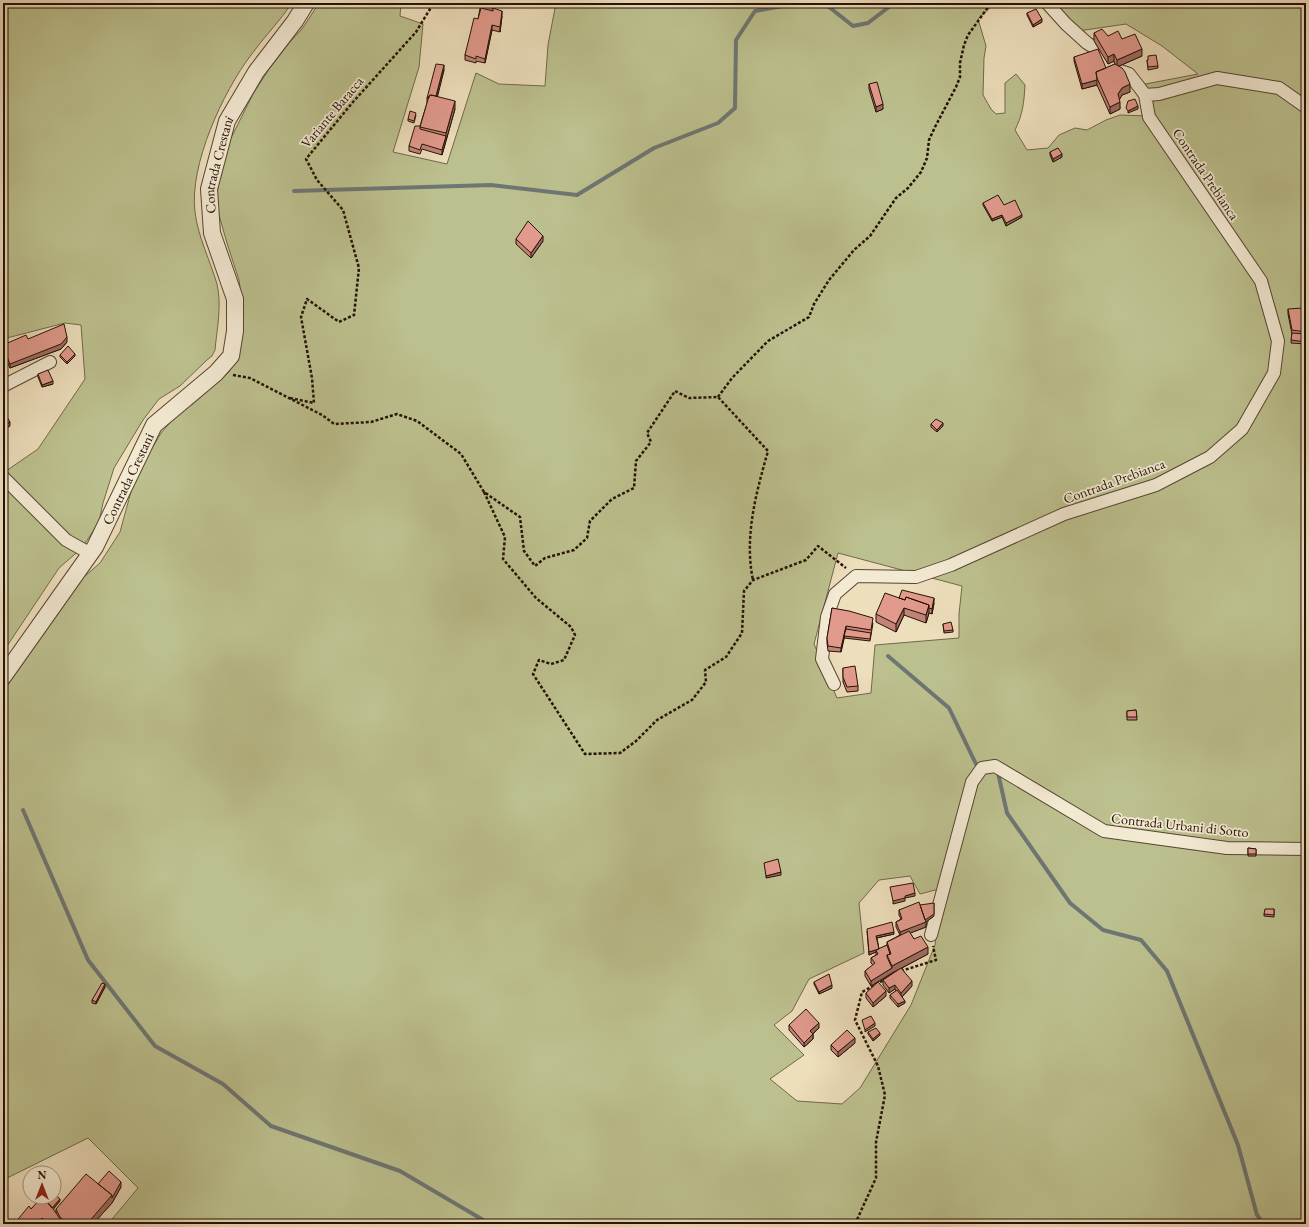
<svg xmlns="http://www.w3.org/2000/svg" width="1309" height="1227" font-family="'EB Garamond',serif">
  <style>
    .green { fill: #bcc08e; stroke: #70684a; fill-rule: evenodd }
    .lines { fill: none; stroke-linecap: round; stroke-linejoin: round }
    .stream { stroke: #6e7673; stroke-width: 4 }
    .minor-casing { stroke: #574433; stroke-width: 14 }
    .tertiary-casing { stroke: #574433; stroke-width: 18 }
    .path { stroke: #251105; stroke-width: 2.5; stroke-dasharray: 3 2; stroke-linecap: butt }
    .minor { stroke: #f3ead3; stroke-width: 12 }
    .tertiary { stroke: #f3ead3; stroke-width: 16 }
    .wall { fill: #c28479; stroke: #251105 }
    .shaded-wall { fill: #9e6c63; stroke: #251105 }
    .building { fill: #e29a8d; stroke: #251105 }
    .labels { text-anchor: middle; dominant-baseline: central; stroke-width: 3.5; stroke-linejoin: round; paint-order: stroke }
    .street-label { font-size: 14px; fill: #251105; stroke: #f3ead3 }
  </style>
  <rect width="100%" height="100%" fill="#eddebc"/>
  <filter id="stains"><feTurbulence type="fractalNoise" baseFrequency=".005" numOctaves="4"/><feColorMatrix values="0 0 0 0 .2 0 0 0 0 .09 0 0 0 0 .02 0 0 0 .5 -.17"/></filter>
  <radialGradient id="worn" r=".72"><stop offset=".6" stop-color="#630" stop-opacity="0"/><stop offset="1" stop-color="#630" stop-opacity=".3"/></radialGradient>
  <path class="green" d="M3 3H292C280 21 264 37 251 55 223 92 189 165 195 212 198 237 210 260 217 284 222 306 217 328 215 350L212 356 207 360 180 386 159 399 143 420 114 468 103 503 99 522 82 548 59 568 3 652V469L6 471 38 449 85 379 81 325 65 323 3 339Z
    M319 3H401L400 16 423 24 419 67 393 152 447 164 476 73 499 84 545 86 548 45 556 3H995L978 19 986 46 984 58 983 95 991 109 996 114 1005 113V83L1016 74 1025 85C1024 102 1023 114 1015 130L1027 150 1048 148 1059 135 1075 128 1087 130 1106 120 1120 115 1149 116 1135 86 1198 74 1162 46 1126 24 1078 31 1050 3H1306V1224H108L138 1188 88 1138 3 1180V692L77 583 100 563 120 532 135 477 161 433 175 417 194 403 222 378 229 372 237 358 243 307 239 280 227 243 217 208V195L219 181 230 140 253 94 269 69 289 43 302 29ZM838 553 962 586 959 614V638L875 645 871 693 837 698 814 644ZM910 876 920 894 943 888 935 945 911 1005 860 1088 842 1104 797 1101 770 1079 804 1055 774 1025 792 1011 809 979 864 953 859 903 879 880Z"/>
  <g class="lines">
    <path class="stream" d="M824 3 853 26 868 23 894 3
      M294 191 491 185 577 195 654 148 718 123 735 108 736 40 755 11 800 3
      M888 656 949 708 976 764
      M998 773 1007 813 1070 903 1103 930 1141 940 1167 971 1238 1145 1257 1215 1264 1224
      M23 810 88 960 155 1046 223 1084 271 1126 400 1171 490 1224"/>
    <g class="minor-casing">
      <path id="minor" d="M1145 95 1159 94 1217 78 1279 88 1306 107
        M3 386 50 362
        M3 477 66 540 91 554
        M834 684 822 659 827 617 835 594 856 576 916 577 951 565 1064 514 1156 485 1210 457 1242 429 1274 373 1278 341 1261 281 1149 117 1145 95 1140 88 1129 74 1108 67 1095 48 1087 43 1066 24 1047 3
        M931 935 972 782 982 768 995 766 1104 831 1227 848 1306 849"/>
    </g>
    <g class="tertiary-casing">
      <g id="tertiary">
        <path id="s1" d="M3 677 95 547 154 425 216 373 231 356 235 331V299L212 233 209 189 227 121 256 72 295 21 306 3"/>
      </g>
    </g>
    <path class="path" d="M233 375 250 378 322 415 334 424 371 422 397 414 417 421 461 454 484 492 520 517 524 551 535 566 545 558 574 550 587 538 590 521 612 499 634 488 636 461 651 442 647 433 675 391 689 398 718 397 768 451C756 493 744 537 753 580
      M718 397 732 378 768 341 809 317 814 304 829 280 854 250 870 236 896 198 908 188 921 172 927 158 929 140 935 127 956 87 960 77V63L964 45 968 35 991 3
      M290 398 314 403 312 378 301 317 307 299 339 322 354 315 359 268 343 210 317 180 306 159 353 102 416 32 430 9 436 3
      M484 492 505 537 503 559 536 598 571 627 575 635 564 660 551 664 539 660 533 674 585 754 620 753 636 741 657 720 692 700 706 682 705 670 726 657 742 633 744 591 753 580 806 560 818 546 846 568
      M901 971 936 960 933 946
      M855 1224 876 1178V1142L885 1095 878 1066 855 1020 862 992 884 980"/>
    <use href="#minor" class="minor"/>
    <use href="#tertiary" class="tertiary"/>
  </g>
  <path class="wall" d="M481 3H496L494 9 502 16 500 32 492 30 485 63 476 61V63L465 60V55L478 19Z
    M1027 13 1042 22 1033 27 1027 15Z
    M1094 33 1122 39 1142 56 1119 66 1130 92 1122 95 1119 100 1120 109 1110 114 1097 85 1082 89 1074 61V57L1106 68 1115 64 1114 61 1108 64 1094 41Z
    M1147 60 1158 66V68L1148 70Z
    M444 70 437 96 455 109 442 155 422 149 420 154 409 151V146L420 126 427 103V98Z
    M869 84 883 109 876 112 869 89Z
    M416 115 414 123 408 121V119Z
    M1050 152 1062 157 1053 162 1050 155Z
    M983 203 1004 205 1022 217 1006 226 1002 217 992 221 983 205Z
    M516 239 543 241 531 258 516 244Z
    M1288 309 1306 332V344L1291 343 1292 334 1288 314Z
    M28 339 67 342 61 349 10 368 3 352V345Z
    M60 355 75 356 67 364 60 357Z
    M38 374 53 384 42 387 38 377Z
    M931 424 943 426 937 432 931 427Z
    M899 598 934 603 932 614 929 613 926 623 904 615 896 632 876 622V614Z
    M832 608 873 623 870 641 844 638V637L841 652 828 651 827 643V638Z
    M943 624 953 630V632L944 633Z
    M843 668 858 686V691L847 692 843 682Z
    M1136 710 1137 720H1127V711Z
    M1248 848 1256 849V856H1248Z
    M920 905 934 916 926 922V927L910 933 914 939 928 954 902 968 912 986 902 997 905 1003 898 1007 890 998V995L896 991 895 989 889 993 883 985V980L898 970 871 986 865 976V971L873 965 871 963V958L876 955V952L869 955 867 931 894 934 877 938 879 949 887 945V942L900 935 896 927V922L901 919 899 915V910Z
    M1274 909V917L1264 916V914Z
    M814 982 832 988 819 994 814 984Z
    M105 987 96 1004 92 1003V1000Z
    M866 993 886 996 873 1007 866 998Z
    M789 1025 819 1028 813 1034V1039L804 1047 789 1030Z
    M868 1032 880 1035 873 1041 868 1034Z
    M855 1043 838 1057 831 1050V1045Z
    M98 1184 121 1187 112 1203 93 1224H43L42 1223V1224H14L43 1198 60 1201 53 1209 56 1213V1209Z"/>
  <path class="shaded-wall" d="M494 3H496L493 16V8Z
    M502 11V16L500 32V27Z
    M1042 19V22L1033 27V25Z
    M492 25V30L485 63V59Z
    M1142 49V56L1117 67V60Z
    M1114 54V61L1108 64V57Z
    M444 65V70L436 103V98Z
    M1097 80V85L1082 89V84Z
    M1130 84V92L1122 95 1118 102V94L1122 88Z
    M455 101V109L442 155V150L446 136V133Z
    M1120 102V109L1110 114V107Z
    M883 104V109L876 112V107Z
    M1138 106V109L1128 113V111Z
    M1062 154V157L1053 162V159Z
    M1002 215V217L992 221V219Z
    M1022 215V217L1006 226V223Z
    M543 236V241L531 258V253Z
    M67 337V342L61 349 10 368V364Z
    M75 354V356L67 364V362Z
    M53 381V384L42 387V385Z
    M10 422V426L3 431V426Z
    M943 423V426L937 432V430Z
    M934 598V603L932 614V609Z
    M929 605V613L926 623V615Z
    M904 608V615L896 632V624Z
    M846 626V631L841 652V648Z
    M781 872V875L766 878V876Z
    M915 893V896L905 898V901L893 904V901L905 896Z
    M934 903V916L926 922V927L900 937V932L925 920Z
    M894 932V934L876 938V936Z
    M928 947V954L892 973 871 986V981L892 968V966Z
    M879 949 876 950V952L869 955V952Z
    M912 981V986L901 998V993Z
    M105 984V987L96 1004V1002Z
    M832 985V988L819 994V992Z
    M895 985V989L889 993V988Z
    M886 991V996L873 1007V1003Z
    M905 1001V1003L898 1007V1004Z
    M819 1023V1028L810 1036V1031Z
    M875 1023V1026L865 1032V1030Z
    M880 1033V1035L873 1041V1039Z
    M813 1034V1039L804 1047V1043Z
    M855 1038V1043L838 1057V1052Z
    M121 1182V1187L112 1203 93 1224H87Z
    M60 1199V1201L52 1211V1209Z
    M42 1218V1224H38Z
    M60 1219V1224H57Z"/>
  <path class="building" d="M481 3H494L493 8 481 6Z
    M481 8 493 11V8L502 11 500 27 492 25 485 59 476 56V59L465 55 474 18 478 19Z
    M1036 9 1042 19 1033 25 1027 13Z
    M1102 29 1108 36 1118 31 1122 39 1135 34 1142 49 1117 60 1114 54 1108 57 1094 33Z
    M1098 49 1106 68 1096 72 1097 80 1082 84 1074 57Z
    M1156 55 1158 66 1148 67 1147 60H1148V56Z
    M436 64 444 65 436 96 431 95 429 96V98H427Z
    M1115 64 1122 68 1125 72 1130 84 1122 88 1118 94 1120 102 1110 107 1097 78 1096 72Z
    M877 82 883 104 876 107 869 84Z
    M431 95 455 101 446 133 420 127 429 96Z
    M1135 99 1138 106 1128 111 1126 108 1128 101Z
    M410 111 416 113 414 121 408 119Z
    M415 126H421L420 127V129L446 136 442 150 422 144 420 150 409 146Z
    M1058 148 1062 154 1053 159 1050 152Z
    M998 195 1004 205 1015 200 1022 215 1006 223 1002 215 992 219 983 203Z
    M528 221 543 236 531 253 516 239Z
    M1303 308 1306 332 1292 330 1288 309Z
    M64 324 67 337 61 344 10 364 3 347V345L26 335 28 339Z
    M1292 333 1306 334V342L1291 340Z
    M68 346 75 354 67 362 60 355Z
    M48 370 53 381 42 385 38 374Z
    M3 410 10 422 3 426Z
    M936 419 943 423 937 430 931 424Z
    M902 590 934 598 932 609 929 608V605L906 597 905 600 899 598Z
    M885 593 905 600 906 597 929 605 926 615 904 608 896 624 876 614Z
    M832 608 849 611 873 618 871 630 846 626 841 648 828 646 827 638Z
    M951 622 953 630 944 631 943 624Z
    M846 629 871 633 870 639 844 636Z
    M855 666 858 686 847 687 843 677V668Z
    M1136 710 1137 717H1127V711Z
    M1248 848 1256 849V854H1248Z
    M778 859 781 872 766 876 764 863Z
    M913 883 915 893 905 896V898L893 901 890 887Z
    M919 902 926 922 900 932 896 922 902 919 899 910Z
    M934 903V914L925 920 920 905Z
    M1265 909H1274V915L1264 914Z
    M892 922 894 932 876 936 879 949 869 952 867 929Z
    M909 931 914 939 921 936 928 947 892 966 887 955 891 954 887 942Z
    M887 945 890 954 887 955V957L892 968 871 981 865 971 875 963 871 958 878 954 876 950Z
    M901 968 912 981 901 993 895 985 889 988 883 980Z
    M829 974 832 985 819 992 814 982Z
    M878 982 886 991 873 1003 866 993Z
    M102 983 105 984 96 1002 92 1000Z
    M897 990 905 1001 898 1004 890 995Z
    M806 1009 819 1023 810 1031 813 1034 804 1043 789 1025Z
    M871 1016 875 1023 865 1030 862 1020Z
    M876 1028 880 1033 873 1039 868 1032Z
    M847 1030 855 1038 838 1052 831 1045Z
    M109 1171 121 1182 112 1198V1195L98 1184Z
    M86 1174 112 1195 87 1224H69L60 1217 56 1209Z
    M54 1194 60 1199 52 1208 43 1198 44 1197H54Z
    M42 1197 52 1207 60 1219 57 1224H49L42 1218 38 1224H14L29 1206 31 1209Z"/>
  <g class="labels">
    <g class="street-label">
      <text transform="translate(332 112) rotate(-50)">Variante Baracca</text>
      <text stroke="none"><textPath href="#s1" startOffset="595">Contrada Crestani</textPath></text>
      <text transform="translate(1206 174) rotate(56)">Contrada Prebianca</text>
      <text stroke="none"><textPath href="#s1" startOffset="235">Contrada Crestani</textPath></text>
      <text transform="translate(1114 481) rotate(-20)">Contrada Prebianca</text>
      <text transform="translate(1180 825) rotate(6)">Contrada Urbani di Sotto</text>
    </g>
  </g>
  <rect width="1309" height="1227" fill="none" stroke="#eddebc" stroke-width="16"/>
  <rect x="4" y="4" width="1301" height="1219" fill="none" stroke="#251105" stroke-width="2"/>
  <rect x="8" y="8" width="1293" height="1211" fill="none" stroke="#251105"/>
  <g transform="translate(42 1185)"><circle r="19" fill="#f3ead3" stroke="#a19381"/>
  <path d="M0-3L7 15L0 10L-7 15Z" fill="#8f2418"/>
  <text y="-6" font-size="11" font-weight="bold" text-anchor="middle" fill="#251105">N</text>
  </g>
  <rect width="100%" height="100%" filter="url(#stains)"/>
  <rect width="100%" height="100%" fill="url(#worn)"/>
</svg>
